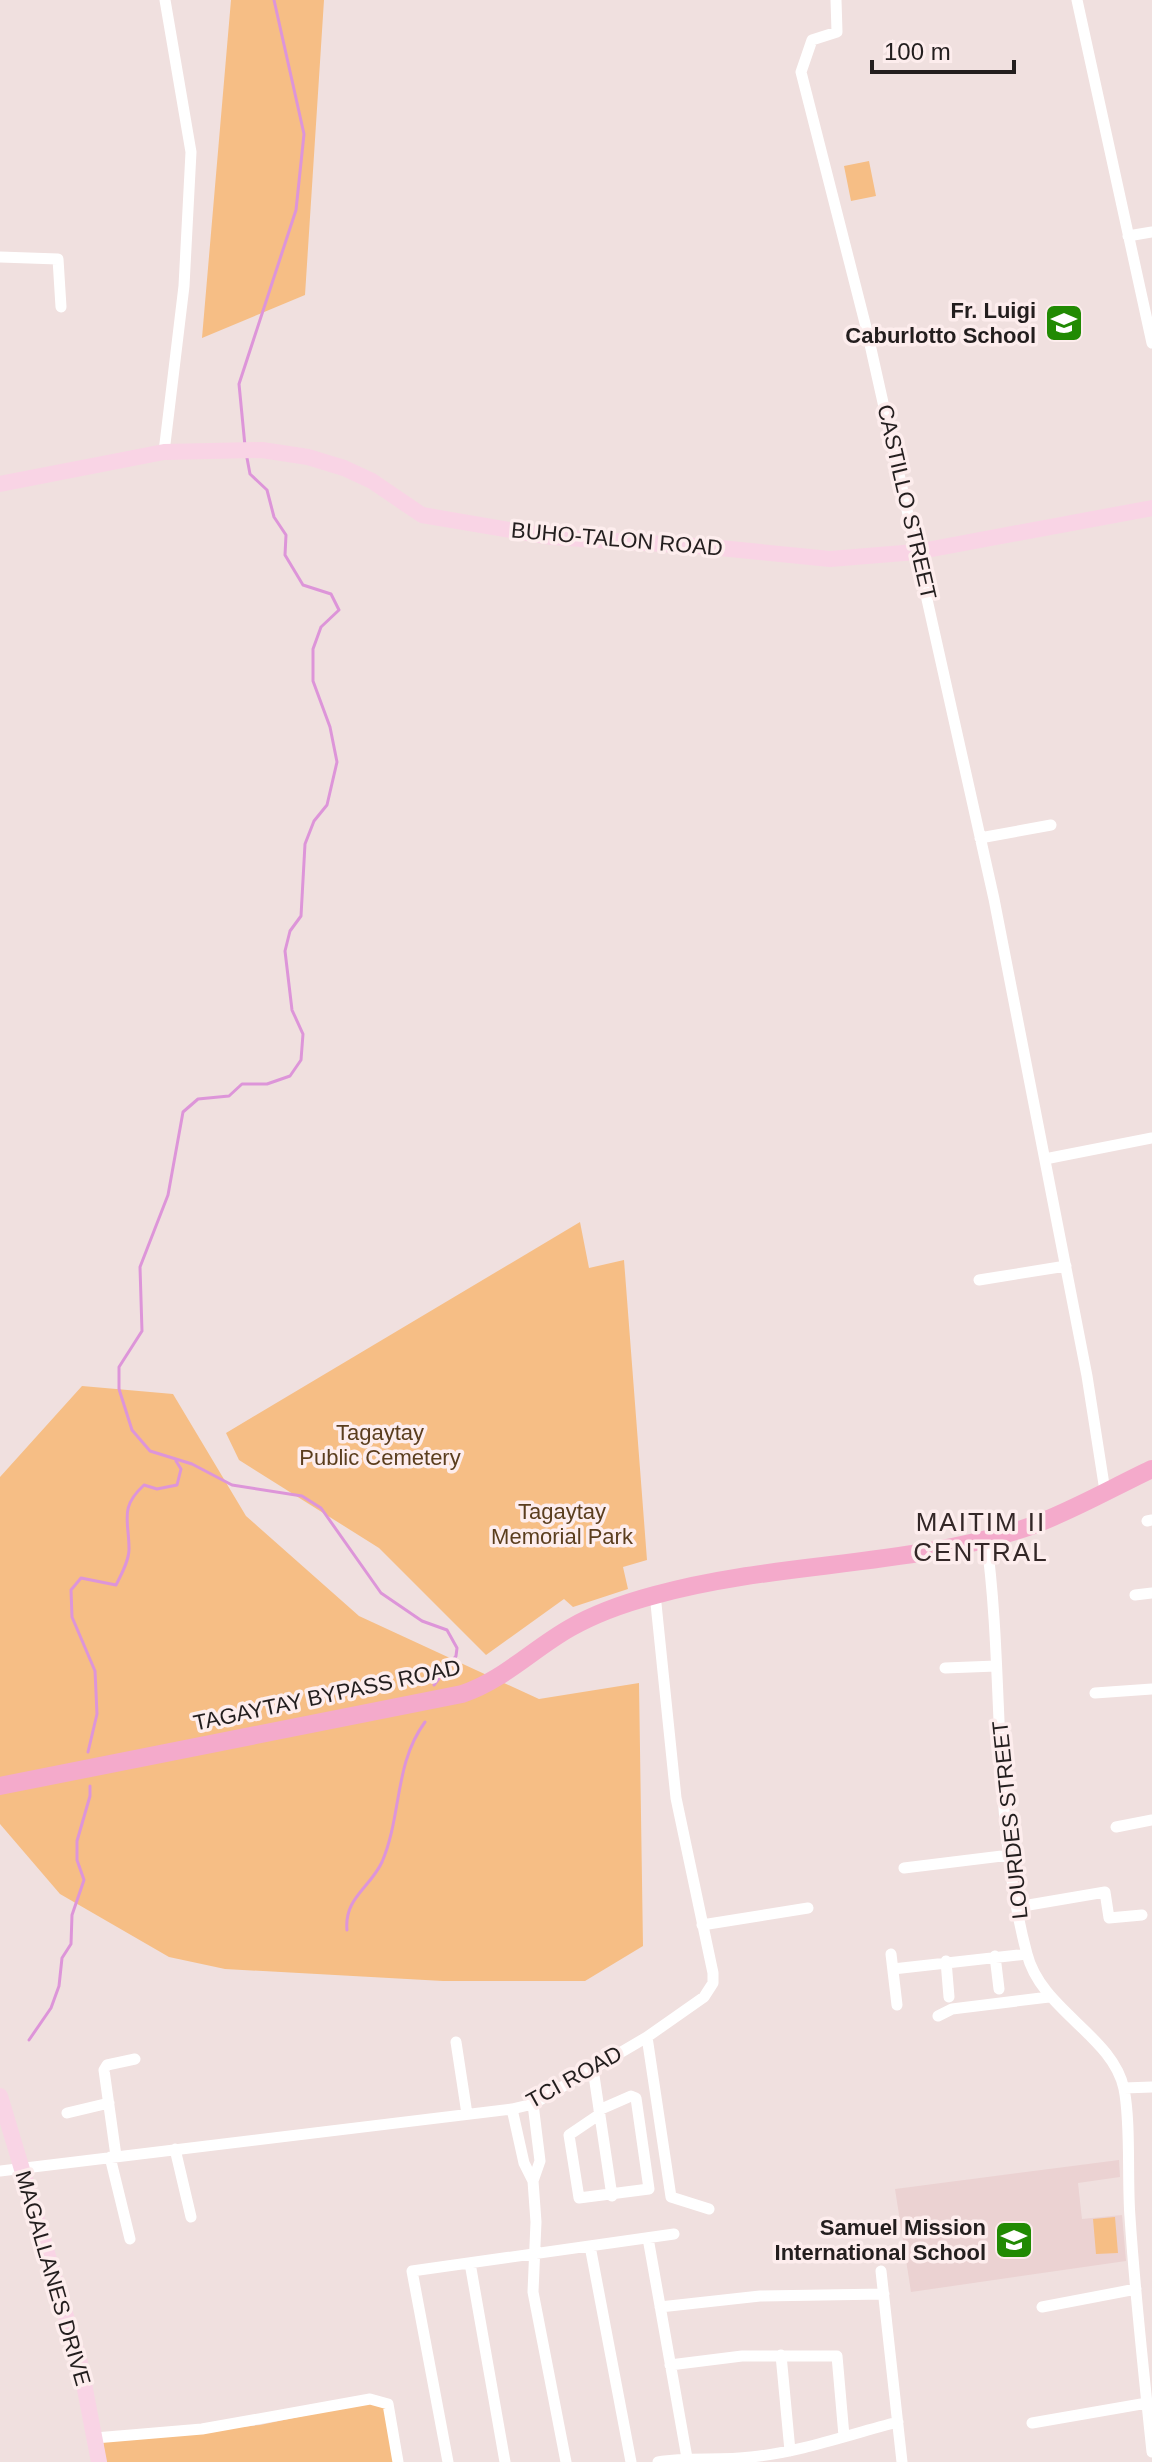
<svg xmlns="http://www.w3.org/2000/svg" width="1152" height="2462" font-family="Arial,sans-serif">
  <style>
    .built { fill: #ebd2d2 }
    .green { fill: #f6be85 }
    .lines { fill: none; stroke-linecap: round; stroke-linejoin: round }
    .stream { stroke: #dd95d9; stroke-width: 3 }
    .street { stroke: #fff; stroke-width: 11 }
    .secondary { stroke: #f9d4e5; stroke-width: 16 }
    .primary { stroke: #f4aacb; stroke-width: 18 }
    .labels { text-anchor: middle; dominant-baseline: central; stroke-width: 7; stroke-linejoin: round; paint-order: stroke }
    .poi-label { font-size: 22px; font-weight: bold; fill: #231e1e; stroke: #fdeded; text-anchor: end }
    .street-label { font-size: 22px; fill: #231e1e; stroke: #fdeded }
    .park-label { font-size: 22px; fill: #5b3e1e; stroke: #fdeded }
    .quarter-label { font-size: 26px; letter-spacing: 2px; fill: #332727; stroke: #fdeded }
  </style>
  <rect width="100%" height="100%" fill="#f0e0df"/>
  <path class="built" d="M1119 2160 1120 2177 1078 2183 1082 2219 1122 2215 1126 2261 911 2292 895 2189Z"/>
  <path class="green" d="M231 0H324L305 295 202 338Z
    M869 161 876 196 851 201 844 166Z
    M580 1222 589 1268 624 1260 647 1560 623 1567 628 1589 573 1607 564 1599 486 1655 379 1548 239 1460 226 1433Z
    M82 1386 173 1394 246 1516 359 1616 539 1699 639 1683 643 1946 585 1981H443L225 1969 169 1957 60 1894 0 1824V1477Z
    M1115 2217 1118 2253 1096 2254 1093 2219Z
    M370 2402 386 2408 395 2462H106L103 2441 260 2425Z"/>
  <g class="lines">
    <path class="stream" d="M245 446 239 384 296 210 304 134 274 0
      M247 458 250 474 267 490 274 517 286 535 285 555 303 585 331 594 339 610 321 627 313 649V681L330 727 337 762 327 805 314 821 305 844 301 916 290 931 285 951 292 1010 303 1034 301 1060 290 1076 267 1084H242L229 1096 198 1099 183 1112 168 1195 140 1267 142 1331 119 1367V1389L132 1430 150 1451 192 1464 232 1485 302 1496 321 1508 381 1593 422 1621 447 1630 457 1648 456 1656 434 1685
      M88 1752 97 1714 95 1671 72 1617 71 1590 81 1578 116 1585C121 1575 129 1561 129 1549 129 1520 119 1508 144 1485L157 1489 177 1485 181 1469 176 1461
      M347 1930C344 1898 370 1888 382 1862 402 1815 394 1764 425 1722
      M29 2040 51 2008 59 1986 62 1958 71 1944 72 1915 84 1880 77 1860V1841L90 1796V1786"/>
    <path class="street" d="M836 0 837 32 812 40 801 72 867 331 994 899 1087 1376 1105 1491
      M1077 0 1152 343
      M1128 236 1152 232
      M0 257 58 259 61 307
      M164 452 184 286 191 152 165 0
      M980 838 1051 825
      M1045 1159 1152 1138
      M979 1280 1066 1266
      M1147 1521 1152 1520
      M986 1537C1005 1673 991 1820 1027 1954 1041 2010 1113 2036 1124 2089 1131 2123 1127 2180 1130 2217 1135 2295 1144 2374 1152 2452
      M1135 1595 1152 1593
      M945 1668 996 1666
      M1095 1693 1152 1689
      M1116 1827 1152 1820
      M904 1868 1010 1855
      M1017 1907 1105 1892 1109 1918 1142 1915
      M702 1925 808 1908
      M891 1954 897 2005
      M995 1956 999 1989
      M946 1961 949 1997
      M893 1969 1027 1954
      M938 2016 952 2009 1049 1997
      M647 2037 671 2197 709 2209
      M456 2042 467 2114
      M593 2069 612 2196
      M1124 2088 1152 2087
      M533 2104 540 2161 533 2181 536 2222 533 2292 566 2462
      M512 2109 524 2163 533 2181
      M599 2110 631 2096 636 2098 649 2189 579 2198 569 2135 600 2114
      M67 2113 109 2103
      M175 2149 191 2217
      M116 2156 104 2070 107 2065 135 2059
      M110 2157 130 2239
      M0 2171 512 2109 533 2104 647 2037 704 1997 713 1983V1973L676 1798 655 1594
      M648 2238 687 2458
      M590 2246 631 2462
      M470 2263 505 2462
      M881 2271 902 2462
      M660 2307 760 2296 884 2294
      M1042 2307 1136 2289
      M781 2355 790 2451
      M670 2365 742 2356H837L844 2436
      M1032 2423 1147 2403
      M95 2438 202 2429 370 2399 388 2404 398 2462
      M448 2462 412 2271 674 2234
      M658 2462C689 2457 720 2461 751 2457 801 2452 850 2434 898 2422"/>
    <path class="secondary" d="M0 484 164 452 262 450 308 457 344 468 372 481 422 515 551 537 710 547 830 559 916 552 1152 508
      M0 2096 80 2363 99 2462"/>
    <path class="primary" d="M0 1786 462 1694C502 1681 533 1649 570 1628 596 1613 625 1603 655 1595 777 1561 910 1568 1031 1526 1072 1511 1112 1488 1152 1469"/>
  </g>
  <defs>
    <g id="school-square" transform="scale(2)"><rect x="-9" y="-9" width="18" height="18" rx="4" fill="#218a03" stroke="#fdeded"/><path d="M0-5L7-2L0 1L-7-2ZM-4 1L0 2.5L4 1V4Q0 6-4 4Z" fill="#fff"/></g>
  </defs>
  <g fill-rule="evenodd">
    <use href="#school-square" x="1064" y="323"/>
    <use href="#school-square" x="1014" y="2240"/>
  </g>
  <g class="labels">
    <g class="poi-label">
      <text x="1036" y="310">Fr. Luigi<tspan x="1036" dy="25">Caburlotto School</tspan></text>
      <text x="986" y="2227">Samuel Mission<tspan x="986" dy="25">International School</tspan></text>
    </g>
    <g class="street-label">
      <text transform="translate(907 502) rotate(77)">CASTILLO STREET</text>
      <text transform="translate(617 539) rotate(5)">BUHO-TALON ROAD</text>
      <text transform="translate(327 1695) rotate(-12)">TAGAYTAY BYPASS ROAD</text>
      <text transform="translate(1010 1820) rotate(-96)">LOURDES STREET</text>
      <text transform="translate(574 2077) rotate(-29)">TCI ROAD</text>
      <text transform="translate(53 2278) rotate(74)">MAGALLANES DRIVE</text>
    </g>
    <g class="park-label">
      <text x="380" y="1432">Tagaytay<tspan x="380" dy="25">Public Cemetery</tspan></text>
      <text x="562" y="1511">Tagaytay<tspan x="562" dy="25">Memorial Park</tspan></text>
    </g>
    <g class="quarter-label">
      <text x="981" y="1522">MAITIM II<tspan x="981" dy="30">CENTRAL</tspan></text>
    </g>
  </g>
  <path d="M872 60v12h142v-12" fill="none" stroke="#231e1e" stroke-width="4"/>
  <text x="884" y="60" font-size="24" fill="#231e1e" stroke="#fdeded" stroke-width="6" paint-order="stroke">100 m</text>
</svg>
